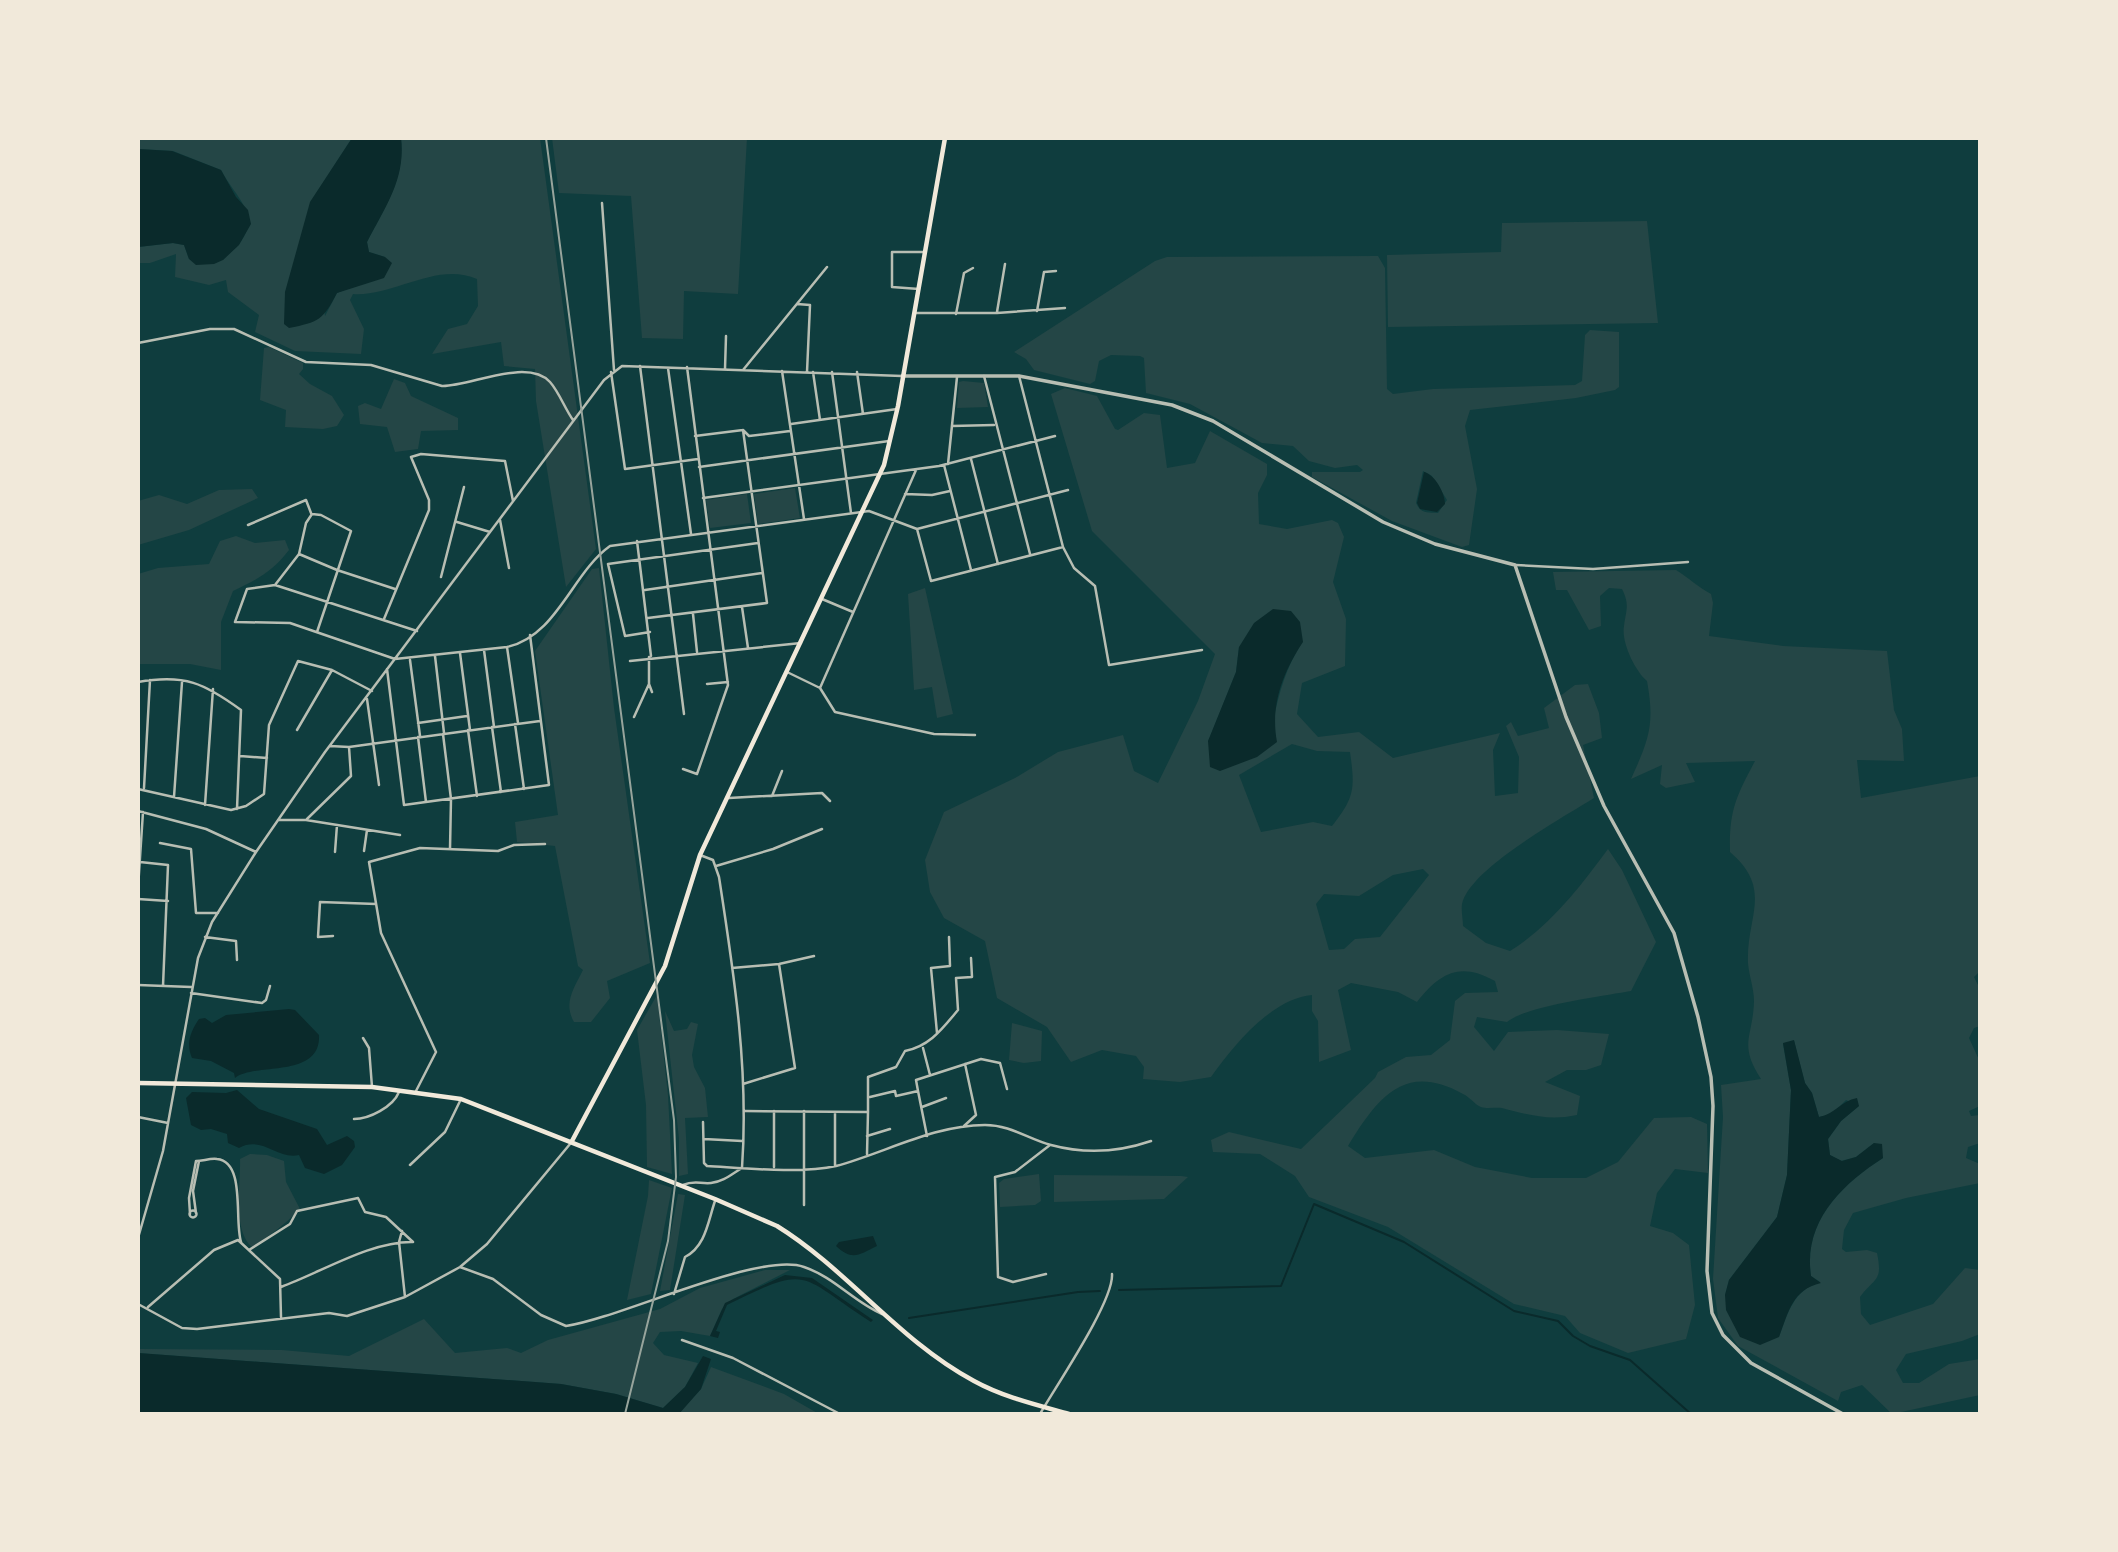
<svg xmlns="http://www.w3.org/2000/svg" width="2118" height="1552" font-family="'Open Sans',sans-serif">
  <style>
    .green { fill: #244646; fill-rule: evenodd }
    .water { fill: #0a2a2b }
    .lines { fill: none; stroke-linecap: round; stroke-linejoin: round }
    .stream { stroke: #0a2a2b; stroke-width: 2 }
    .minor { stroke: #b8beb3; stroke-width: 2.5 }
    .tertiary { stroke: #b8beb3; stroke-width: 3.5 }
    .secondary { stroke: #f1e9da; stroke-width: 4.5 }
    .rail { stroke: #97a49c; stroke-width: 2 }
  </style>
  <rect width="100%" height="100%" fill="#0f3d3e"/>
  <path class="green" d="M138 138H352L310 203 325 316 337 293 351 287 385 257 369 252 367 242C385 207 405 179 401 138H540L596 549 566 587 536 401 535 369 504 366 501 342 432 354 448 329 467 324 478 306 477 279C437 261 393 297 353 294L350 300 364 329 361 354 295 351 255 332 259 315 228 292 226 280 209 285 175 277 176 254 150 263H138V247L173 243 184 245 189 259 223 260C228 254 235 249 239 244 262 214 235 197 221 170L173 151 138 149Z
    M552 138H747L738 294 684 291 683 339 642 338 631 196 559 193Z
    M1647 221 1658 323 1388 327 1387 255 1501 252 1502 223Z
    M1378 256 1385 268 1387 389 1393 394 1433 389 1575 385 1582 381 1585 335 1590 330 1619 332V387L1615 390 1576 398 1470 410 1465 426 1477 489 1469 545 1462 547 1392 521 1312 477V472H1360L1363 470 1357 465 1335 468 1309 461 1293 446 1262 443 1190 404 1146 393 1144 358 1140 356 1111 355 1099 361 1095 381 1090 384 1034 370 1026 359 1014 352 1155 261 1167 257ZM1423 471 1432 476 1447 500 1438 513C1427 512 1421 514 1416 503Z
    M269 347 303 363V369L299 374 310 384 332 396 344 415 337 426 323 429 285 427 286 410 260 400 264 348Z
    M394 379 405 383 411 396 458 418V430L421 431 418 449 395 452 387 427 360 424 358 406 365 403 381 409Z
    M963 381 984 383 988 407 957 408 959 382Z
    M1065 388 1097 396 1115 429 1118 430 1144 413 1160 415 1167 468 1195 463 1210 431 1267 464V475L1258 493 1259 524 1287 529 1332 520 1338 523 1344 537 1333 582 1346 619 1345 666 1302 683 1297 714 1318 737 1359 732 1393 758 1500 733 1493 750 1495 796 1518 793 1519 757 1506 726 1511 722 1518 736 1549 728 1544 708 1575 685 1588 684 1599 713 1602 738 1583 745 1594 798C1564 817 1469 869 1462 904 1461 911 1463 919 1463 926L1486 943 1510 951C1550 926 1580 887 1608 849L1622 870 1656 942 1631 991C1603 996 1526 1006 1507 1022L1477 1017 1474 1027 1494 1051 1508 1032 1557 1030 1609 1034 1601 1065 1586 1070H1567L1545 1082 1580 1096 1577 1115C1549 1121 1529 1115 1502 1108 1496 1107 1487 1109 1481 1107 1474 1104 1470 1097 1463 1094 1404 1061 1377 1099 1348 1146L1365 1158 1434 1150 1475 1167 1532 1178H1586L1618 1162 1654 1118 1691 1117 1707 1124 1708 1173 1675 1169 1657 1193 1650 1226 1673 1233 1689 1245 1695 1305 1686 1339 1628 1353 1580 1333 1565 1316 1514 1304 1388 1227 1309 1197 1295 1176 1260 1154 1213 1152 1211 1140 1229 1132 1301 1149 1375 1078 1378 1072 1406 1057 1431 1055 1450 1040 1455 1001 1465 993 1498 992 1495 981C1460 962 1441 972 1417 1002L1398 992 1351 983 1338 990 1351 1050 1319 1062 1318 1021 1312 1011V995C1271 999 1234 1045 1211 1077L1180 1082 1143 1079 1144 1067 1136 1056 1102 1050 1071 1062 1047 1027 997 998 985 941 944 918 930 892 925 860 944 812 1015 778 1058 752 1123 735 1134 771 1158 783 1198 701 1215 654 1092 531 1051 394ZM1302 642C1286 668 1279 692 1273 722L1208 742 1236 672 1239 647ZM1292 744 1317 751 1350 752C1355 788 1355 797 1332 826L1313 822 1261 832 1239 775ZM1423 869 1429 875 1380 937 1355 939 1344 949 1329 950 1316 904 1324 894 1359 896 1393 875Z
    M795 488 800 518 758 524 754 494Z
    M252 489 258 498 189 530 138 545V501L159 495 187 504 219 490Z
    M747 494 751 523 710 528 706 500Z
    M236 536 255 543 285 540 289 550C273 571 257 580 233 591L221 622V670L190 664H138V574L158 568 209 564 220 541Z
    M599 568 614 708 650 963 607 981 610 998 591 1022H574C563 1003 574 988 583 970L578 966 555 846 517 842 515 822 558 815 535 651 592 569Z
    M1676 570C1689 578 1698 587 1711 594L1713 603 1709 636 1783 646 1887 651 1894 710 1902 729 1904 761 1857 760 1861 798 1980 776V971L1974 977 1980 989V1026L1974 1028 1969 1038 1980 1062V1106L1969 1111 1971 1116 1980 1115V1143L1968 1147 1966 1158 1980 1164V1183L1906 1198 1853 1213 1844 1230 1842 1249 1846 1252 1867 1250 1877 1253C1883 1282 1875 1277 1860 1297L1861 1314 1870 1325 1933 1304 1965 1268 1980 1270V1334L1962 1341 1906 1354 1896 1370 1903 1383H1919L1949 1364 1980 1359V1395L1892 1414 1862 1385 1841 1392 1838 1401 1738 1346 1718 1318 1713 1279 1723 1117 1721 1085 1761 1079C1738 1043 1753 1038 1754 1001 1754 988 1749 976 1748 963 1746 916 1774 890 1730 852 1729 810 1736 797 1755 761L1686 763 1695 782 1666 788 1660 784 1662 765 1631 779C1649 739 1655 725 1647 681 1635 671 1621 642 1624 626 1626 610 1630 605 1622 589L1609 588 1600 596 1601 626 1589 630 1567 590H1556L1553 572ZM1794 1041 1805 1083 1812 1093 1819 1117 1832 1114 1846 1100 1859 1106 1841 1121 1828 1139 1830 1155 1841 1161 1856 1157 1874 1143 1883 1158C1841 1185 1803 1222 1811 1276L1820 1282C1794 1290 1788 1312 1779 1337L1725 1295 1729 1280 1777 1217 1787 1175 1791 1090 1783 1044Z
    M925 588 953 714 937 718 932 687 914 690 908 594Z
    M657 995 668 1095 672 1174 647 1167 646 1105 637 1030Z
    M665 1011 674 1031 687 1029 691 1022 698 1024 692 1055 694 1067 705 1088 708 1117 685 1118 688 1174 679 1176V1139Z
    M1012 1023 1042 1031 1041 1061 1024 1063 1009 1060Z
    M250 1154 267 1155 284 1161 286 1182 300 1209C290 1220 266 1239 252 1247 232 1230 241 1183 240 1159Z
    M1039 1174 1041 1201 1035 1205 1000 1207 999 1183 1004 1179Z
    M1054 1175 1181 1176 1188 1177 1164 1199 1054 1202Z
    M649 1180 672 1188 651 1294 627 1300 648 1196Z
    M678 1194 685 1195 670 1290 660 1291Z
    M765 1270H790L733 1299 722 1309 710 1336 681 1331 660 1332 653 1343 664 1355 698 1363 685 1387 663 1408 616 1394 561 1384 138 1353V1349L282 1350 349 1356 424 1319 455 1353 507 1348 521 1353 548 1340 660 1309 700 1288Z
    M711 1367 784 1394 819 1414 678 1413 701 1389Z"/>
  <path class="water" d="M352 138H401C406 179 385 207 367 242L369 252 385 257 392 263 384 278 337 293C323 320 319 322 289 328L284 324 285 292 310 202Z
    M138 149 172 151 221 170 236 197 248 210 251 224 239 245 223 260 214 264 196 265 189 259 184 245 173 243 138 247Z
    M1424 472C1434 474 1445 492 1445 504L1437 512 1420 509 1417 503Z
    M1273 609 1291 611 1300 622 1303 642C1283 672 1270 705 1277 742L1257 757 1220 771 1210 767 1208 741 1236 672 1239 647 1254 623Z
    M289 1009 295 1010 319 1035C321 1079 255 1062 235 1078L234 1073 211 1061 192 1058C186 1044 190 1032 199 1019L205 1018 212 1023 226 1015Z
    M1794 1040 1805 1083 1812 1093 1819 1117C1835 1114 1841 1101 1857 1098L1859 1106 1841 1121 1828 1139 1830 1155 1842 1161 1856 1157 1874 1143 1882 1144 1883 1158C1841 1185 1803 1222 1811 1276L1821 1283C1792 1290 1789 1311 1779 1337L1760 1345 1740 1337 1726 1310 1725 1295 1729 1280 1777 1217 1787 1175 1791 1090 1783 1043Z
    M237 1090 259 1109 317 1129 327 1145 347 1136 354 1141 355 1147 342 1165 324 1174 305 1168 299 1155C277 1160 262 1135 239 1148L228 1143 227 1134 211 1129 201 1130 191 1125 186 1098 192 1092 226 1093Z
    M873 1236 877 1246C859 1255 852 1261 836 1246L839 1242Z
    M785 1275 812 1278 873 1320 871 1322C798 1275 811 1263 727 1305L716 1331 720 1332 718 1338 710 1336 725 1303Z
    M138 1353 561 1384 616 1394 663 1408 685 1387 703 1356 711 1359 701 1389 679 1414H138Z"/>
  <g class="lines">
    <path class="stream" d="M1119 1290 1281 1286 1314 1204 1404 1242 1514 1311 1558 1321 1573 1336 1590 1346 1630 1360 1691 1414
      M909 1318 1078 1292 1100 1291"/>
    <path class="minor" d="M602 203 614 370
      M919 289 892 287V252H925
      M797 304 810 305 807 372
      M1037 311 1044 272 1056 271
      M997 312 1005 264
      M915 313H997L1065 308
      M956 314 964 273 973 268
      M138 343 210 329H234L306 362 371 365 442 386C469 387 527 357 550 382 559 392 565 409 573 420
      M640 366 684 714
      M668 368 691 534
      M725 369 726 336
      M743 370 827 267
      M782 371 804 519
      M611 372 625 469 698 459
      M813 372 820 420
      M832 372 851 513
      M857 372 863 414
      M984 376 1030 554
      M1019 376 1063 547 1074 568 1095 586 1109 665 1202 650
      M791 424 897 409
      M952 426 994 425
      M695 436 743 430 749 436 790 431
      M971 459 998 564
      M948 464 957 377
      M944 465 971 570
      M699 467 889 441
      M905 494 932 495 950 491
      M703 498 939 466 1055 436
      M500 520 509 568
      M457 522 490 532
      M248 525 306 500 311 513
      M917 529 931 581 1063 547
      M637 541 651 656
      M299 554 306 523 312 514 321 515 351 531 317 632
      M1516 565 1593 569 1688 562
      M441 577 464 487
      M275 585 299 554 337 570 395 589
      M645 590 762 573
      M822 599 853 612
      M742 607 748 648
      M693 614 697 652
      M648 618 767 603 743 430
      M384 619 429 510V500L411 457 421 454 505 461 513 501
      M417 631 275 585 247 589 235 622 290 623 395 659 507 647C557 636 572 573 610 546L869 511 917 529 1068 490
      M650 632 625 636 608 564 758 543
      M507 647 518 723
      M484 650 494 727
      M460 653 470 730
      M435 656 444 733
      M410 660 420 736
      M630 661 801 643
      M387 669 404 805 549 785 530 635
      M787 672 820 688 916 470
      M138 682C185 674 204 683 241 710L237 809
      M649 684 652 692
      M707 684 728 682
      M820 688 835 712 934 734 975 735
      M367 699 379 785
      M634 717 649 684V657
      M418 723 467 716
      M515 724 524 789
      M492 727 501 792
      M297 730 332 670
      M468 730 477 796
      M443 734 451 799 450 849
      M418 737 426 802
      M330 746 349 747 540 721
      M240 756 267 758
      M683 769 697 774 728 685 687 367
      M144 788 150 680
      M138 789 231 810 246 806 264 794 269 725 298 661 332 670 372 691
      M772 796 782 771
      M174 797 182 682
      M729 798 822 793 830 801
      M205 805 213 689
      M138 811 206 829 256 852
      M307 819 351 776 349 747
      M278 820H306L400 835
      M160 843 191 849 196 913H218
      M364 851 367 830
      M335 852 337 825
      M700 855 713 860 719 877C734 974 749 1070 742 1168
      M140 862 168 865 163 986
      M716 866 773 849 822 829
      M138 888 143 812
      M138 899 168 901
      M333 936 318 937 320 902 376 904
      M205 937 236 941 237 960
      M732 968 779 964 814 956
      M138 985 191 987
      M191 993 262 1003 266 1000 270 986
      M937 1033 931 968 950 966 949 937
      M363 1038 369 1048 372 1087
      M923 1048 930 1075
      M743 1084 795 1068 779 964
      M416 1091 436 1052 381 933 369 862 420 848 498 851 514 845 545 844
      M918 1091 916 1080 981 1059 1000 1063 1007 1089
      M870 1097 895 1091 896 1096 918 1091 927 1136
      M922 1107 946 1098
      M745 1111 868 1112V1077L896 1067 905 1051C930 1046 942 1029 958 1010L956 978 972 977 971 958
      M774 1111V1167
      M804 1111V1205
      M138 1117 168 1123
      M354 1119C369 1119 393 1107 399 1092
      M703 1122 704 1163 707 1166C743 1168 801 1174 836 1166 885 1153 933 1125 985 1125 1011 1125 1028 1139 1051 1145 1084 1154 1119 1152 1151 1141
      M964 1126 976 1115 965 1064
      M867 1136 890 1129
      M704 1139 742 1141
      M867 1154 868 1112
      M410 1165 445 1132 461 1099
      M835 1166V1112
      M683 1185C694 1180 700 1184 711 1183 723 1182 732 1174 742 1168
      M189.5 1214a3.5 3.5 0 1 1 7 0a3.5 3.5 0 1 1-7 0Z
      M196 1213 193 1191 199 1161
      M190 1214 189 1198 196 1161C203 1161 210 1158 217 1159 246 1162 234 1220 241 1242
      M402 1231 399 1242 405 1297
      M138 1238 163 1151 198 958 212 922 256 852 325 752 604 380 622 366 902 376
      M249 1250 290 1224 297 1211 358 1198 365 1212 386 1217 413 1242
      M460 1267 493 1279 541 1315 566 1326C621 1318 759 1251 804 1267 834 1277 854 1302 882 1314
      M1046 1274 1013 1282 998 1277 995 1177 1015 1172 1050 1145
      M281 1287C322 1272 371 1241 413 1242
      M674 1294 685 1257C706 1246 708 1221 715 1201
      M138 1304 182 1328 197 1329 329 1313 347 1316 405 1297 460 1267 487 1244 570 1144
      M148 1307 214 1250 238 1240 280 1279 281 1317
      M682 1340 733 1358 840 1414
      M1040 1414C1056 1386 1114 1301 1112 1274"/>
    <path class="tertiary" d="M902 376H1019L1172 405 1213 421 1383 522 1435 544 1515 565 1566 717 1604 806 1674 933 1698 1017 1711 1077 1713 1106 1707 1271 1712 1313 1723 1335 1751 1363 1843 1414"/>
    <path class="secondary" d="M138 1083 372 1087 461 1099 715 1199 777 1226C848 1270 899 1341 974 1381 1003 1397 1037 1405 1069 1414
      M572 1141 665 966 700 855 884 465 898 406 945 138"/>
    <path class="rail" d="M546 138 674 1120 676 1177 668 1241 625 1414"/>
  </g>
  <rect width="2118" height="1552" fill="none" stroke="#f1e9da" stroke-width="280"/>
</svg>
